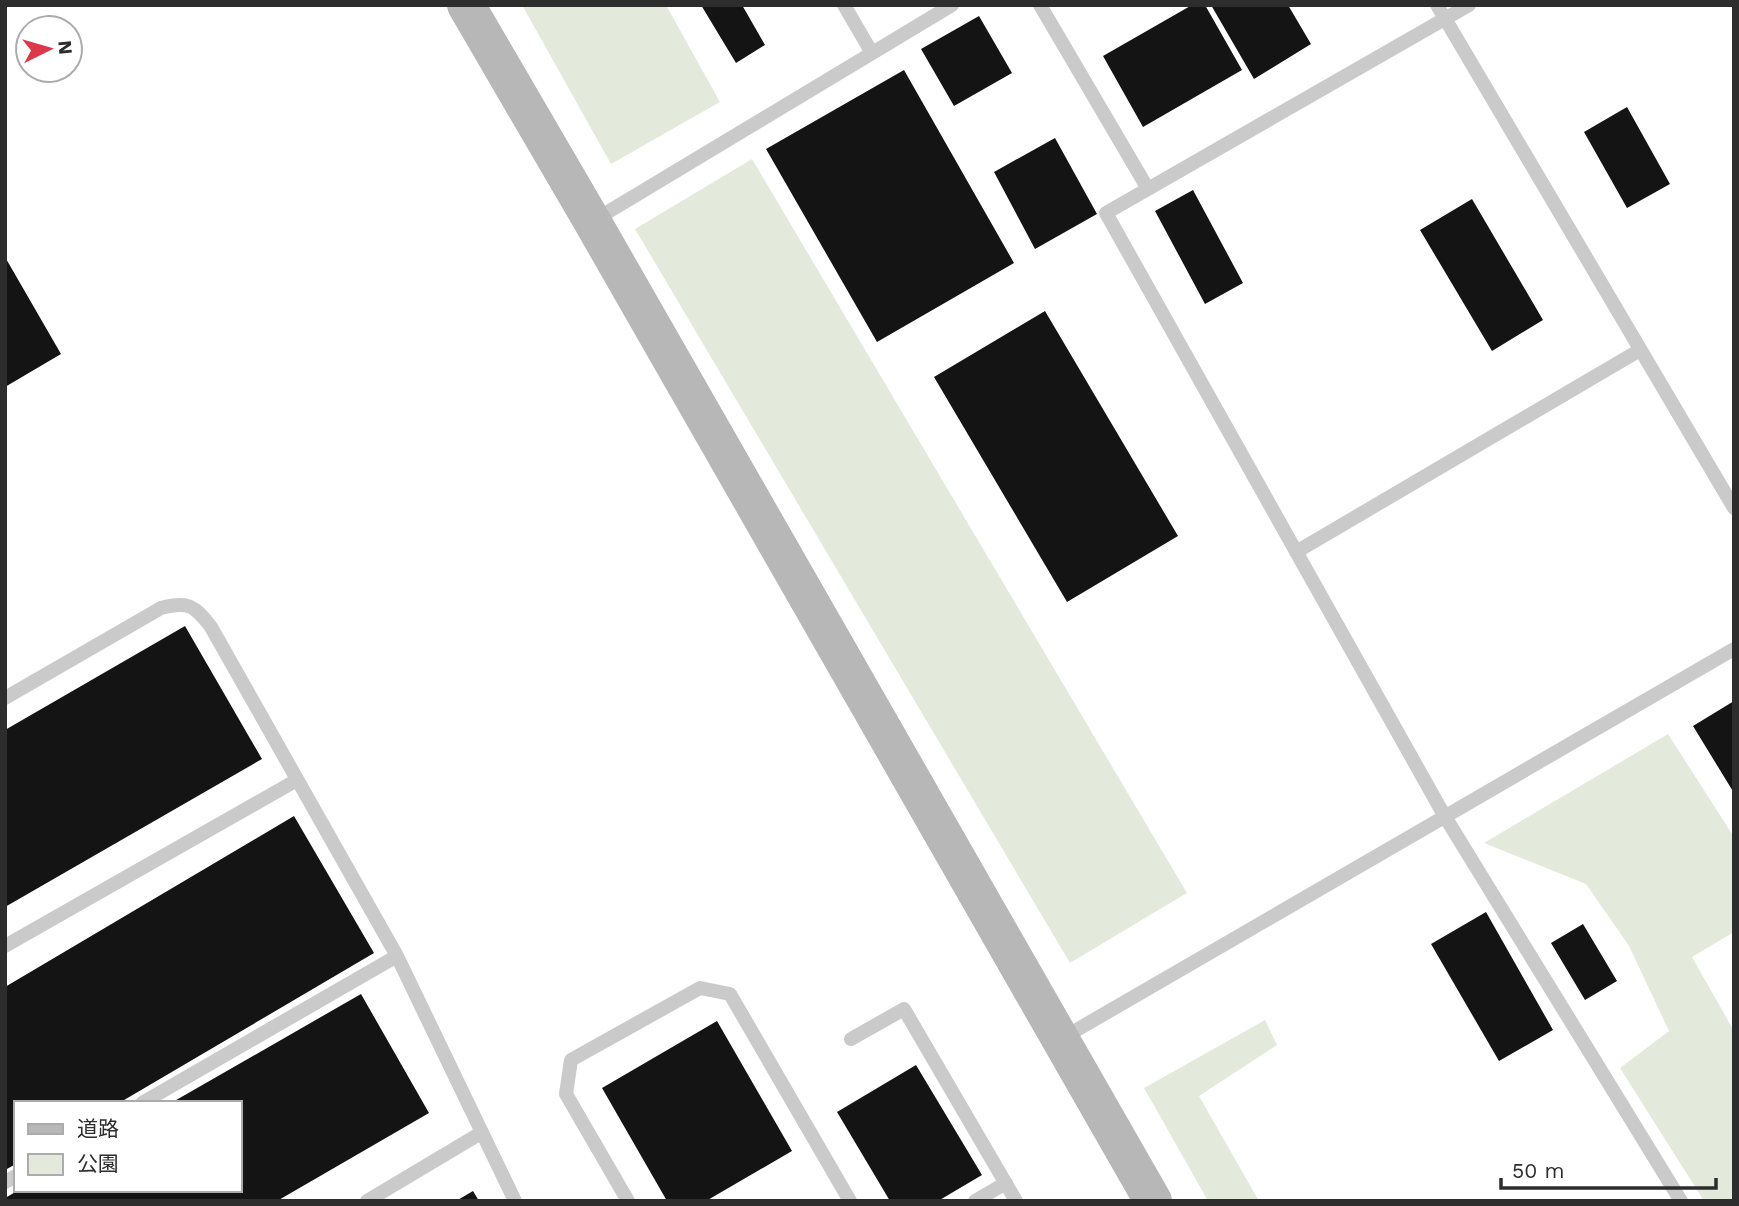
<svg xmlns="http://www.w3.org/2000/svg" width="1739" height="1206" font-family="'Work Sans','Noto Sans JP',sans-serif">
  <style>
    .green { fill: #e4eadb }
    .building { fill: #141414 }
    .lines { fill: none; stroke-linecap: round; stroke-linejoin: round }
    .lane { stroke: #cacaca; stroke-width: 14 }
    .secondary { stroke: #b7b7b7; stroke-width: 38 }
  </style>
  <rect width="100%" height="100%" fill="#fff"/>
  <path class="green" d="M522 5H666L720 102 611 164Z
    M752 159 1187 893 1070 963 635 229Z
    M1668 734 1734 837V932L1692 957 1734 1031V1201H1704L1620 1068 1669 1031 1629 946 1586 884 1484 843Z
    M1265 1020 1277 1045 1199 1096 1259 1201H1208L1144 1088Z"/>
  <path class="building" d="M701 5H742L765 45 736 63Z
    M1192 5H1205L1242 70 1143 127 1103 56Z
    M1211 5H1288L1311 44 1254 79Z
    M979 16 1012 73 954 106 921 49Z
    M904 70 1014 263 877 342 766 149Z
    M1627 107 1670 184 1627 208 1584 132Z
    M1055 138 1097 214 1035 249 994 172Z
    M1193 190 1243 283 1205 304 1155 211Z
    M1472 199 1543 320 1492 351 1420 230Z
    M5 257 61 354 5 387Z
    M1045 311 1178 536 1067 602 934 377Z
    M185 626 262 759 5 907V730Z
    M1734 701V793L1693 726Z
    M294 816 374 953 119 1103H16V1164L5 1170V987Z
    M1486 912 1553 1030 1499 1061 1431 944Z
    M1583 924 1617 981 1585 1000 1551 943Z
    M361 994 429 1113 277 1201H6L5 1198 19 1190H240V1103H171Z
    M717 1021 792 1151 706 1201H667L602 1088Z
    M916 1065 982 1175 938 1201H890L837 1112Z
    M473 1191 479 1201H456Z"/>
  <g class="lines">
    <path class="lane" d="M844 5 872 53
      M1040 5 1148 189
      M1437 5 1734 508
      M1469 5 1106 213 1444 815 1681 1201
      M593 221 952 5
      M1296 552 1640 350
      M5 698 161 608C188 601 194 605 211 627L397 956 515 1201
      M5 946 297 780
      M851 1039 904 1009 1016 1201
      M1061 1039 1734 649
      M142 1103 397 956
      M5 1182 16 1176
      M367 1201 481 1133
      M628 1201 566 1094 571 1060 700 988 730 994 850 1201
      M975 1201 1006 1183"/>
    <path class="secondary" d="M466 5 592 221 1153 1201"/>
  </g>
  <rect width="1739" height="1206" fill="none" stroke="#2d2d2d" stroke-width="14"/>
  <rect x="14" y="1101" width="228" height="91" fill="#ffffff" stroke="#ababab" stroke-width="2"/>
  <rect x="28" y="1124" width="35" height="10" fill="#b7b7b7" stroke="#ababab" stroke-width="2"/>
  <text x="77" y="1136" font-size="21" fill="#2d2d2d">道路</text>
  <rect x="28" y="1154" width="35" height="21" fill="#e4eadb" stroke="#ababab" stroke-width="2"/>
  <text x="77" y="1171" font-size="21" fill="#2d2d2d">公園</text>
  <g transform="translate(49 49) rotate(85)"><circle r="33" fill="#ffffff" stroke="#ababab" stroke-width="2"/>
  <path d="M0-5L12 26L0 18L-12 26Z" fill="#dc374a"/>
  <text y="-10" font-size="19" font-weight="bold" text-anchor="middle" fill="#2d2d2d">N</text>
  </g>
  <path d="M1501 1178v10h215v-10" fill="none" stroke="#2d2d2d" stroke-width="3.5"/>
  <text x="1512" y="1178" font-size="21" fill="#2d2d2d" stroke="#ffffff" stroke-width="5" paint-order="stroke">50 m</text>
</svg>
